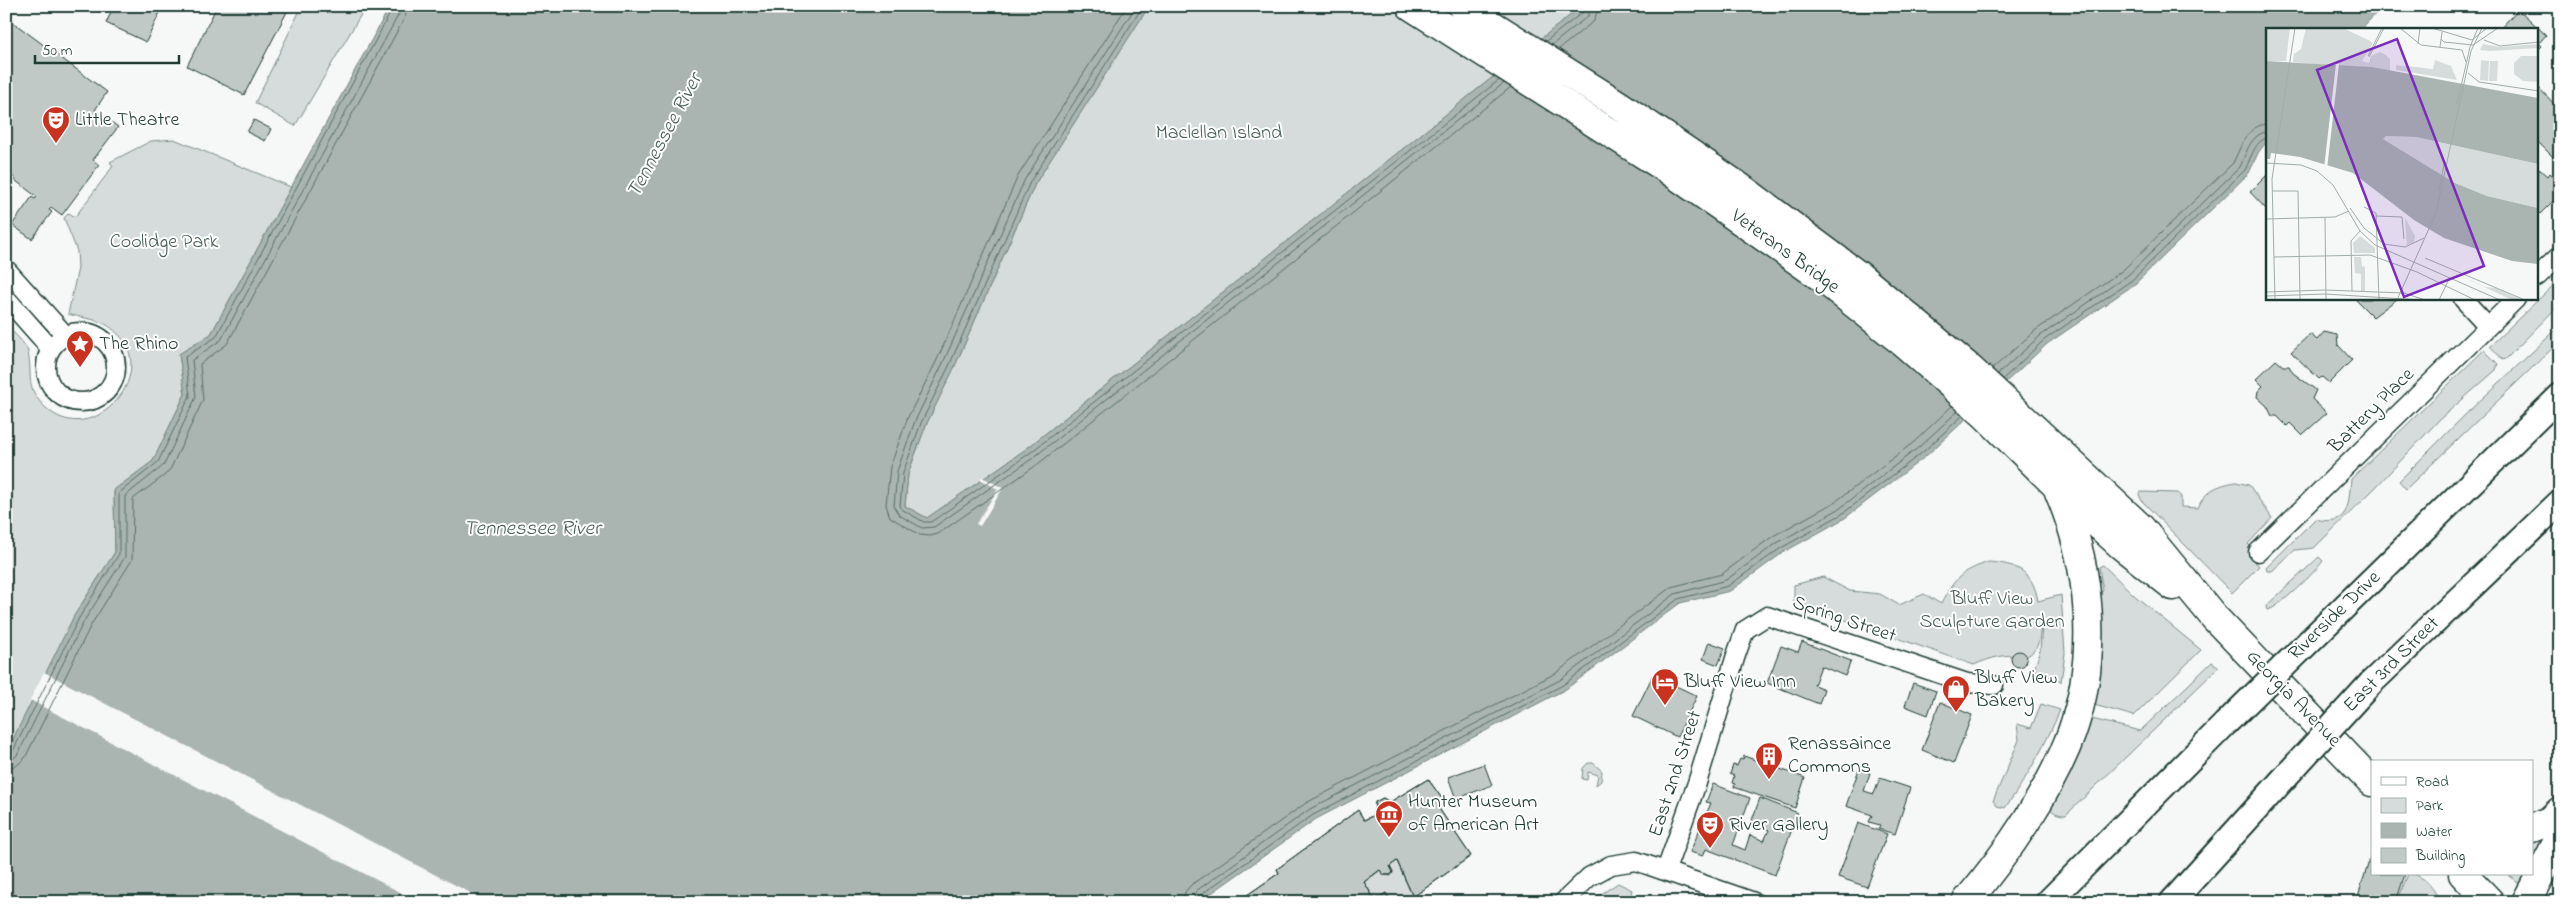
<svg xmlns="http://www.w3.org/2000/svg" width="2566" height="908" font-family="'Indie Flower',sans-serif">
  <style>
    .green { fill: #d6dcdb; stroke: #7a8c88 }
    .water { fill: #aab5b1; stroke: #72857f }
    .pier { fill: #f6f7f7 }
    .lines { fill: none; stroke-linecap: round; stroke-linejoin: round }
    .shore { stroke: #576d66; stroke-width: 1 }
    .building { fill: #c0c9c6; stroke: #1f3d34 }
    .street-casing { stroke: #1f3d34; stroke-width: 21 }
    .secondary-casing { stroke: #1f3d34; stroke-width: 28 }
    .primary-casing { stroke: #1f3d34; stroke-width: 31 }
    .street { stroke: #fff; stroke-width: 18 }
    .secondary { stroke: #fff; stroke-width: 24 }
    .primary { stroke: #fff; stroke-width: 28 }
    .secondary-bridge-casing { stroke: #1f3d34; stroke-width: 28; stroke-linecap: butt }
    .secondary-bridge { stroke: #fff; stroke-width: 24 }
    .labels { text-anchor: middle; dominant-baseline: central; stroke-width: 4; stroke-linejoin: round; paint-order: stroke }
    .poi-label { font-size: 20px; fill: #1f3d34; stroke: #fff; text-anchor: start }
    .park-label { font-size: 20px; fill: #445d55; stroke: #fff }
    .street-label { font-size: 20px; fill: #1f3d34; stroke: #fff }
    .water-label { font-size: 21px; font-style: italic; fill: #49615a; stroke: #fff }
    .inset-road { fill: none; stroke: #a0ada9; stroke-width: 1 }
    .view { fill: #7b2cbf; fill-opacity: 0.15; stroke: #7b2cbf; stroke-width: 2.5 }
    .inset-edge { fill: none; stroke: #1f3d34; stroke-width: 2.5 }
  </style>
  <rect width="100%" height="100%" fill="#f6f7f7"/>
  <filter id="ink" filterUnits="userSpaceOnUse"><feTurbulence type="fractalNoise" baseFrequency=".02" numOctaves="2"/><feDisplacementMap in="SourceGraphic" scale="10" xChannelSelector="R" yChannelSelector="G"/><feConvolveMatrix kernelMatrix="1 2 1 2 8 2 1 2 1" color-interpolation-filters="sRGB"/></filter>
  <g filter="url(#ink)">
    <path class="green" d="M302 6H366L295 126 255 103Z
      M1149 6H1582L1026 449 927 518 905 506 908 474 926 425 954 368 1035 184Z
      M174 139 291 187 211 334 179 354 185 394 153 461 114 490 115 552 74 616 6 754V325C12 332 26 343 28 352 33 377 24 387 46 408 96 454 171 362 105 324 93 318 81 318 68 314L78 268 77 251 64 218 69 213 75 217 113 166 110 162 151 141Z
      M2560 279V304L2506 359 2503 360 2490 346Z
      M2560 326V341L2406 489 2399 481 2468 412Z
      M2484 350 2498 364 2496 370 2440 419 2375 488 2314 548 2295 550 2272 571H2267L2266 568 2315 519C2351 527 2348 504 2351 479Z
      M2236 482 2249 485 2272 518 2248 544 2255 551 2250 556 2259 566 2232 593 2142 501 2139 495 2141 492 2178 493 2181 497V507L2198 508C2205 490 2218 485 2236 482Z
      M2319 557 2323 561C2317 570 2277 610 2267 610L2266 606Z
      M1989 562C2017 564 2033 571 2038 601L2061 595 2065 653 2061 682 2034 670 2040 651 2042 624 2041 620C2040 635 2041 650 2025 657 2010 652 1989 658 1974 665L1794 602V585L1823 577 1850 591 1880 594 1899 605 1924 594 1941 604C1954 579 1961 571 1989 562Z
      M2103 565 2134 595 2201 650 2134 716 2094 705 2099 593 2103 591 2099 567Z
      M2212 662 2219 667 2066 815C2058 815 2052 813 2048 805L2070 772 2092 719 2140 731Z
      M2041 704 2060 710C2046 744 2027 778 2005 808L1997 806 1993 801 2019 740 2017 724 2031 728Z
      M1588 763H1593L1602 771 1601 781 1596 785 1598 775 1588 772 1587 780 1582 779 1583 768Z
      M2538 837 2545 841 2532 864V839Z
      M1397 861 1413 897 1417 902H1391L1386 893 1375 900 1364 882 1380 870 1384 875 1391 876 1393 872 1390 866Z
      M2408 874C2425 874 2433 889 2441 902H2397Z
      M2506 874H2527L2521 885Z
      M1618 883 1632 890 1629 902H1589Z"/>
    <path class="water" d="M390 6H1149L1035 184 954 368 926 425 908 474 905 506 927 518 1026 449 1582 6H2383L2361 29H2267V141L2258 153 2249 173 2135 284 2047 344 1926 456 1845 518 1784 552 1730 591 1680 603 1566 689 1316 819 1199 902H6V753L74 616 115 552 114 490 153 461 185 394 179 354 211 334Z"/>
    <path class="pier" d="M982 477 1003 488 980 526 976 524 998 489 979 479Z
      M44 672 488 902H419L30 700Z"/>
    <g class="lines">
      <path class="shore" d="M1127 6 1018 176 937 360 908 417 890 467 886 505 890 517 920 535 930 536 938 534 1038 464 1511 87
        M1136 6 1025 179 943 363 915 421 897 471 894 507 899 515 922 528 934 527 1033 458 1504 83
        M1143 6 1030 182 949 366 921 423 903 473 900 506 903 510 924 522H931L1030 453 1499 80
        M1546 41 1583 12 1585 6
        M1552 45 1588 16 1591 6
        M1559 49 1594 21 1599 6
        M1992 369 2036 330 2123 270 2233 163C2241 147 2247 125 2267 124
        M1998 374 2040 336 2128 275 2240 167C2246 154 2251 133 2267 132
        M2003 379 2044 340 2132 280 2245 170C2250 160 2255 140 2267 138
        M6 754 13 751 79 618 119 554V493L158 462 190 396 185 357 216 337 394 6
        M6 760 13 759 18 754 84 621 125 557V496L164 465 196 397 192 360 221 340 399 14 400 6
        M6 768 16 766 25 758 91 625 132 560 133 499 165 475 171 468 203 400 200 364 227 344 405 17 408 6
        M1183 902 1185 892 1191 885 1306 803 1556 673 1671 587 1722 574 1773 536 1835 502 1914 442 1952 406
        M1191 902 1196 891 1310 809 1560 680 1675 594 1726 580 1777 543 1839 509 1919 447 1958 411
        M1197 902 1199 896 1313 815 1563 685 1678 599 1728 586 1781 548 1842 514 1923 452 1963 415"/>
    </g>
    <path class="building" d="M114 6H163L146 42 106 23Z
      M217 6H290L244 95 187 66Z
      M2518 9 2546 35 2539 43 2542 46 2537 51V29H2500Z
      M10 20 107 92 95 110 118 127 93 160 99 165 62 215 51 207 49 210 52 212 32 239 12 225 32 197 35 199 37 197 16 181 6 166V25Z
      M2537 86 2560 110V150L2553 157 2537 141Z
      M254 120 271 129 265 141 247 132Z
      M2537 167 2547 176 2549 173 2560 184V206L2553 201 2540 214 2537 211Z
      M2267 175V210L2250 192Z
      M2355 299H2397L2373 317Z
      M2324 332 2337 335 2338 345 2352 360 2329 383 2322 377 2319 379 2291 352 2310 334 2317 340Z
      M2276 360 2283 366H2289L2293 373 2316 390 2312 399 2327 413 2302 435 2290 423 2287 426 2277 416H2272L2267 406 2257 397 2258 391 2263 386 2256 379Z
      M1709 642 1725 648 1718 665 1703 659Z
      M1802 642 1851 661 1845 676 1821 666 1814 685 1824 689 1819 704 1767 683 1781 646 1798 652Z
      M2011 659a8 8 0 1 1 16 0a8 8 0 1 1-16 0Z
      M1653 675 1697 696 1677 737 1633 716Z
      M1913 683 1936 691 1928 715 1905 706Z
      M1940 702 1972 715 1954 763 1922 750Z
      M1744 756 1805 778 1795 808 1734 787 1735 784 1732 783 1734 776 1730 774 1733 765 1737 766 1740 759 1743 760Z
      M1484 764 1492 785 1456 799 1448 777Z
      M1859 769 1870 773 1864 791 1874 794 1880 778 1910 788 1895 834 1878 829 1880 825 1869 822 1872 815 1846 806Z
      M1428 779 1443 800 1438 807 1471 856 1413 897 1397 861 1390 866 1393 872 1391 875H1384L1380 870 1364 882 1375 900 1386 893 1391 902H1237L1279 873 1277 869 1358 810 1364 820 1374 815 1375 802 1383 798 1390 802Z
      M1428 779 1443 800 1438 807 1471 856 1413 897 1397 861 1390 866 1393 872 1391 875H1384L1380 870 1364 882 1375 900 1386 893 1391 902H1237L1279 873 1277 869 1358 810 1364 820 1374 815 1375 802 1383 798 1390 802Z
      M1713 784 1750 798 1733 845 1745 850 1750 835 1764 841 1769 830 1751 823 1760 798 1798 813 1775 875 1706 849 1703 856 1690 852 1711 803 1706 802Z
      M1858 823 1887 834 1867 887 1838 877Z
      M2371 855 2372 874H2405L2396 902H2364L2357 899Z"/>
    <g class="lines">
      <g class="street-casing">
        <path id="street" d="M6 269 66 336
          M2537 277 2560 255
          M6 298 51 349
          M2463 299 2488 326
          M46 367a35 35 0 1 1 70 0a35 35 0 1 1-70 0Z
          M2258 552 2516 299
          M1666 870 1697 783 1736 655 1745 630 1767 616 1967 683 1994 685
          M1563 902 1589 877 1611 865 1636 861 1754 902"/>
      </g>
      <g class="secondary-casing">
        <path id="secondary" d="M2335 616 2560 396
          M2371 683 2560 502
          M2048 902 2225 724
          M2172 902 2287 775"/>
      </g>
      <g class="primary-casing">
        <path id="primary" d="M1411 6 1670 171 1821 277 1906 345 1985 415 2072 501 2122 546 2173 586
          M1462 6 1619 105 1744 190 1858 275 1968 367 2140 527 2214 617 2372 782
          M2532 828 2549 821 2560 811
          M2463 874 2490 902
          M1966 902C2005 856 2052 789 2072 732 2099 655 2091 567 2059 492
          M2526 902 2560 837"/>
      </g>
      <use href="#street" class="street"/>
      <use href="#secondary" class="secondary"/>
      <use href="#primary" class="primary"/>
      <g class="secondary-bridge-casing">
        <path id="secondary-bridge" d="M2225 724 2335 616
          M2287 775 2371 683"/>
      </g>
      <use href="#secondary-bridge" class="secondary-bridge"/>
    </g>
  </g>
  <defs>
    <g id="theatre-pin" transform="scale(1.4375)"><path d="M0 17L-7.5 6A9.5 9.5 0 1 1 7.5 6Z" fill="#c8321e" stroke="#fff"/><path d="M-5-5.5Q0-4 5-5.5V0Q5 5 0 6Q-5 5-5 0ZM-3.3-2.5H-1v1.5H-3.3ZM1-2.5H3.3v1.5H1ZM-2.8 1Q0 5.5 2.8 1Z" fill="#fff"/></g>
    <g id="sight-pin" transform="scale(1.4375)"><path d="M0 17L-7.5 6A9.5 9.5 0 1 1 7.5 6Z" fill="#c8321e" stroke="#fff"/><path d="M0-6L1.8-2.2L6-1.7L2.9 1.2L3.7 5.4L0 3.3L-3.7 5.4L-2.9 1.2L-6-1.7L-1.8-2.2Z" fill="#fff"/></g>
    <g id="hotel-pin" transform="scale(1.4375)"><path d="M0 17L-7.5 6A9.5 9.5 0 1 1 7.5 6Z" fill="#c8321e" stroke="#fff"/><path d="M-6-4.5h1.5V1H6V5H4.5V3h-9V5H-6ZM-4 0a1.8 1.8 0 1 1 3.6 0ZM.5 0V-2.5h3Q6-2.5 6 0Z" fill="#fff"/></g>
    <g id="shop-pin" transform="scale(1.4375)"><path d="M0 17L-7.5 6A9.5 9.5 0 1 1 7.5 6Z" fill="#c8321e" stroke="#fff"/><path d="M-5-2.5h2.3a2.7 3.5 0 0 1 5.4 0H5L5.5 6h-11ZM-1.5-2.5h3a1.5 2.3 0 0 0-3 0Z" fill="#fff"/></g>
    <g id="building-pin" transform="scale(1.4375)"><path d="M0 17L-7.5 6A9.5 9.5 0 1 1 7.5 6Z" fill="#c8321e" stroke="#fff"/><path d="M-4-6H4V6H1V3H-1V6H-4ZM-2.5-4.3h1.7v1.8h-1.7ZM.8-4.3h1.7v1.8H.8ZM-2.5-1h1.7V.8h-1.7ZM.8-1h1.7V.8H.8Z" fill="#fff"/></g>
    <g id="museum-pin" transform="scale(1.4375)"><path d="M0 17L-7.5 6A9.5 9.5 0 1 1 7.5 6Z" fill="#c8321e" stroke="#fff"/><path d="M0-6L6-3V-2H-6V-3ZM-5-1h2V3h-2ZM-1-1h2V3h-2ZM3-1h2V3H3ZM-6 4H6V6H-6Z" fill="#fff"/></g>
  </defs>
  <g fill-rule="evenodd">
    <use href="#theatre-pin" x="56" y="120"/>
    <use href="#sight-pin" x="80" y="344"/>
    <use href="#hotel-pin" x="1665" y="682"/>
    <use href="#shop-pin" x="1956" y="689"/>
    <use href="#building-pin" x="1769" y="756"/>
    <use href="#museum-pin" x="1389" y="814"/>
    <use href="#theatre-pin" x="1710" y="825"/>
  </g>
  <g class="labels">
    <g class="poi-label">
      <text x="75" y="120">Little Theatre</text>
      <text x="99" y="344">The Rhino</text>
      <text x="1975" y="678">Bluff View<tspan x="1975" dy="23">Bakery</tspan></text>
      <text x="1684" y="682">Bluff View Inn</text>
      <text x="1788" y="744">Renassaince<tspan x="1788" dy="23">Commons</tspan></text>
      <text x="1408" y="802">Hunter Museum<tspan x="1408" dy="23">of American Art</tspan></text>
      <text x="1729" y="825">River Gallery</text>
    </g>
    <g class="park-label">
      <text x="1219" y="133">Maclellan Island</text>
      <text x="164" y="242">Coolidge Park</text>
      <text x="1992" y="599">Bluff View<tspan x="1992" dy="23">Sculpture Garden</tspan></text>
    </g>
    <g class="street-label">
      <text transform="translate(1785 252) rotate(36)">Veterans Bridge</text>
      <text transform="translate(2372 411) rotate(-45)">Battery Place</text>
      <text transform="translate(2335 616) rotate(-44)">Riverside Drive</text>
      <text transform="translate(1844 620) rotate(19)">Spring Street</text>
      <text transform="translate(2392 665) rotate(-45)">East 3rd Street</text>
      <text transform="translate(2293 699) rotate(46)">Georgia Avenue</text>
      <text transform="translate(1676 774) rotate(-72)">East 2nd Street</text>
    </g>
    <g class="water-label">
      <text transform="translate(665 136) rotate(-62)">Tennessee River</text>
      <text x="532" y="529">Tennessee River</text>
    </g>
  </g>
  <g transform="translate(2266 28)">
    <rect width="272" height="272" fill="#f6f7f7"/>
    <path d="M0 0H24L20 33H0ZM40 0H77L102 12 107 15 96 33 103 35 105 28 114 24 120 27 124 31V43L27 34 28 26 35 21ZM217 16 234 19 272 16V20L224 23 214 22ZM255 28H272V54L257 53 248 46V35ZM169 32 185 38 191 52 130 42V37L167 41ZM215 32 223 33 222 53 214 52ZM224 33H232L231 53H223ZM120 108 150 109 272 136V180L221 168 189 155 117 111ZM139 190 149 208 148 214 141 217ZM94 208 109 220V225H88L87 215ZM88 229H95L96 238 99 239V263H95V246L89 245ZM158 231 219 259 230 260 254 271 246 272Z" fill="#d6dcdb"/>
    <path d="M0 33 106 39 272 70V136L150 109 120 108 117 111 189 155 221 168 272 180V236L246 233 178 210 148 192 87 145 34 129 5 125 4 131H0Z" fill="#aab5b1"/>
    <path d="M70 36H73L61 141 58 140Z" fill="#f6f7f7"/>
    <path class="inset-road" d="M134 0 155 17 196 22 200 34M166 0 206 12 221 0M175 11 178 14 207 17 232 0M218 12 234 18 273 14M152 16 154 0M174 19 176 4M102 28 116 0M103 29 118 0M202 45 213 54 273 63M191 76 204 19 212 0M0 135 35 137 51 143 67 157 94 203 109 217 234 272M173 162 178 137M6 163H32L34 272M98 179 110 185 113 272M84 180 98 200 118 216 139 219 158 210M110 188 136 189 138 211M59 189 60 272M0 191 69 189 83 183M8 229 104 227 151 244 209 272M159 230 259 272M86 263 85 213 94 203M0 264 59 262 138 265 159 272M0 268 59 266 155 272M9 272 6 151 29 0M131 272 170 185 205 23 216 0M173 272 183 251"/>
    <path class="view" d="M131 11 218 238 138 269 51 42Z"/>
    <rect width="272" height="272" class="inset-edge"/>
  </g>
  <rect width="2566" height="908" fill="none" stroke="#fff" stroke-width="25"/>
  <rect x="12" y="12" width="2541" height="883" fill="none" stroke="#1f3d34" stroke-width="2" filter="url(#ink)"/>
  <rect x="2371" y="760" width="162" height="115" fill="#ffffff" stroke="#a5b1ae"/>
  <rect x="2381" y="777" width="25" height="8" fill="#ffffff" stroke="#a5b1ae"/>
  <text x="2416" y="786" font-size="15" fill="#1f3d34">Road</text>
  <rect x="2381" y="798" width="25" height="15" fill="#d6dcdb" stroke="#a5b1ae"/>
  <text x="2416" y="810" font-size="15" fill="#1f3d34">Park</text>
  <rect x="2381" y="823" width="25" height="15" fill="#aab5b1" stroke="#a5b1ae"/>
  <text x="2416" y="836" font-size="15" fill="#1f3d34">Water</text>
  <rect x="2381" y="848" width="25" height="15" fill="#c0c9c6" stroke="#a5b1ae"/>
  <text x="2416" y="860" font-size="15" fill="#1f3d34">Building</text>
  <path d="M35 55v8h144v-8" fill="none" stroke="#1f3d34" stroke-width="2.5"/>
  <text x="42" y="55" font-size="15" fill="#1f3d34" stroke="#ffffff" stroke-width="4" paint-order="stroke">50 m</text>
</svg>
